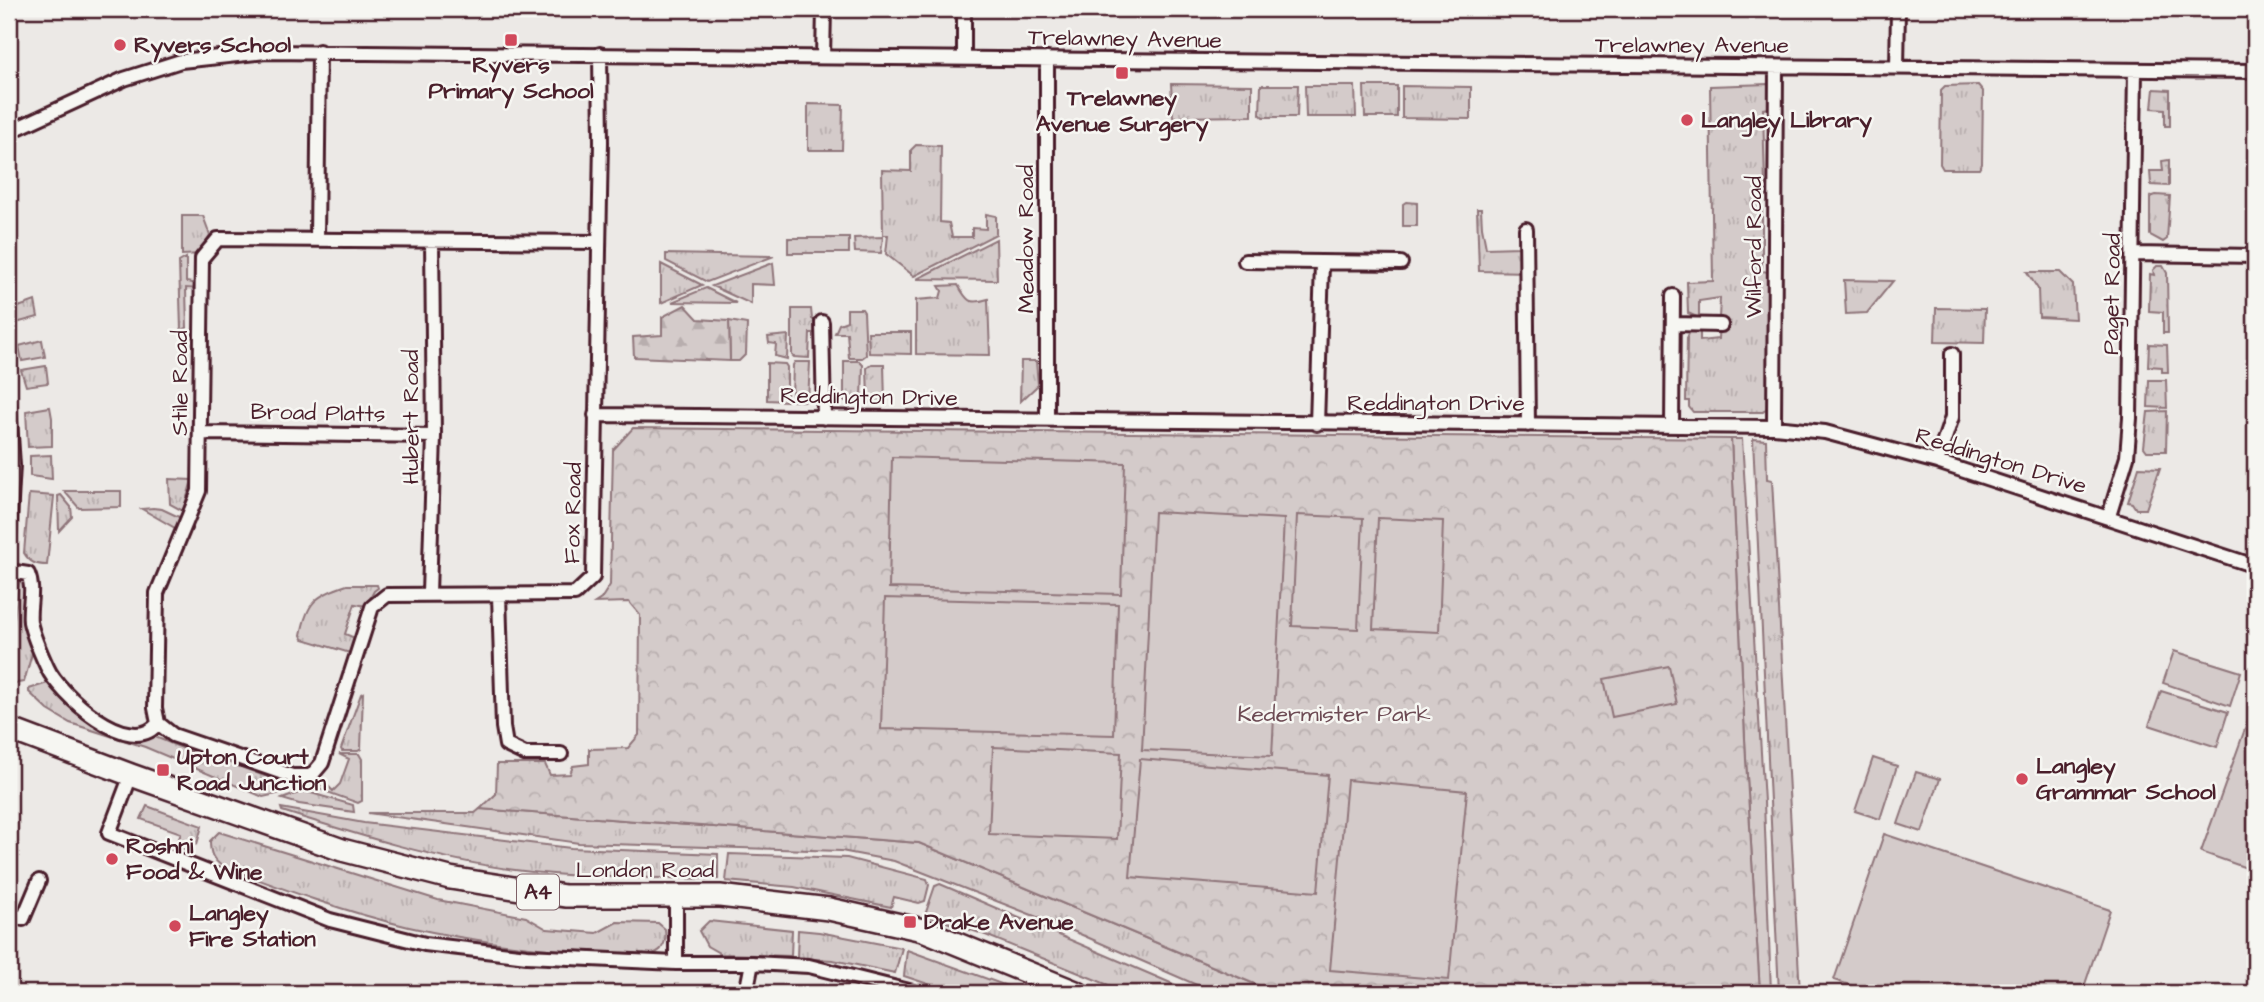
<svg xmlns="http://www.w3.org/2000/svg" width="2264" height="1002" font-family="'Architects Daughter',sans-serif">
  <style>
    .grass { fill: url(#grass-tufts); stroke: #8f757a; stroke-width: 2 }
    .forest { fill: url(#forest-firs); stroke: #8f757a; stroke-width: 2 }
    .park { fill: url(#park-crowns); stroke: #8f757a; stroke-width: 2 }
    .garden { fill: #d4cbca; stroke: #8f757a; stroke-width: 2 }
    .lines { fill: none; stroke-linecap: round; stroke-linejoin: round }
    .minor-casing { stroke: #4a1f2b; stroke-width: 18 }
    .primary-casing { stroke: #4a1f2b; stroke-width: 26 }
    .minor { stroke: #f6f6f2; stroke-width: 12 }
    .primary { stroke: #f6f6f2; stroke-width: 21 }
    .poi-dot { fill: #d1495b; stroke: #f6f6f2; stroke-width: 2.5 }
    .labels { text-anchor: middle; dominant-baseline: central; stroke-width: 5; stroke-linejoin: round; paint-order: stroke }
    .shield { fill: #f6f6f2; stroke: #7e6067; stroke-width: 2 }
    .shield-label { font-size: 21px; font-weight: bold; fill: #4a1f2b }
    .street-label { font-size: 23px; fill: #4a1f2b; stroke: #f6f6f2 }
    .poi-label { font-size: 23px; font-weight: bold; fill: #4a1f2b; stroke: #f6f6f2; text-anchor: start }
    .park-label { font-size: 23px; fill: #6c4a53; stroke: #f6f6f2 }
  </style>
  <defs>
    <pattern id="grass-tufts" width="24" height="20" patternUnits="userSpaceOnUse" patternTransform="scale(1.75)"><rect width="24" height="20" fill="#d4cbca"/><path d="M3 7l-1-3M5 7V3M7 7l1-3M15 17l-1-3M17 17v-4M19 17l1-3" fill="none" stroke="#b8aeae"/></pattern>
    <pattern id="forest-firs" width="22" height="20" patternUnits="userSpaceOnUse" patternTransform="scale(1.75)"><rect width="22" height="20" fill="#d4cbca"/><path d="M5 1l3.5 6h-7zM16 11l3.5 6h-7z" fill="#b8aeae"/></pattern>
    <pattern id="park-crowns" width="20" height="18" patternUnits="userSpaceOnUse" patternTransform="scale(1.75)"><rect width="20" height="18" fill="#d4cbca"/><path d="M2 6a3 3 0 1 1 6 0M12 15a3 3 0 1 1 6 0" fill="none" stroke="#b8aeae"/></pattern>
  </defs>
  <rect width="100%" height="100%" fill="#ece9e6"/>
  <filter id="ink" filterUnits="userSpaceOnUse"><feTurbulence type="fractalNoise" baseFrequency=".0143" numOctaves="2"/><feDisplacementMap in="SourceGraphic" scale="14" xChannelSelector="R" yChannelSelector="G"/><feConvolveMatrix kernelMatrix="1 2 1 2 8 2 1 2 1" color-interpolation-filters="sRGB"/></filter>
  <g filter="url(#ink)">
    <path class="grass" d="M1171 84 1252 85V116L1173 117Z
      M1768 84 1772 90 1771 108 1763 109 1765 185 1762 187V271L1774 273 1775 399 1763 412H1693L1689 407V401H1686L1687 338 1690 331 1700 328V341L1718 339 1720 298 1699 301V318L1688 313 1687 282 1713 281 1710 86Z
      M1261 85H1298L1297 117H1263L1260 114Z
      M1978 85 1983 91 1982 164 1979 169H1943L1940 164 1941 90 1945 86Z
      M1305 86H1355L1356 117H1306Z
      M1364 86H1397V117H1365Z
      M1402 86 1471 87V119L1402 118Z
      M2154 89 2170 90V126H2165V109L2152 108Z
      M808 104 843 105 842 150H808Z
      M916 145 941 146 940 222 949 223 952 237H972V228L986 229V214L996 216V234L914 276 886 254 888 235H883L882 170 911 171V150Z
      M2169 160V186L2151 185 2150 171H2163L2162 161Z
      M2156 195 2170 196 2167 239 2163 242 2150 235V197Z
      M1406 202 1417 203V226H1403V204Z
      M1477 209H1481L1482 227 1486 248 1519 247 1520 237H1525L1530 272 1479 271Z
      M182 216H203L210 235 204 245 202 254 182 255Z
      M883 237 881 253 855 252 854 238Z
      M788 238H849V253H788Z
      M996 239 997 280 917 279Z
      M666 254 774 256 707 282 666 261Z
      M186 258V282L199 284V289L186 288 187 328 181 330 179 262Z
      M773 263 775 285 751 284V304L712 286Z
      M661 264 702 285 661 303Z
      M2157 266H2163L2167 273 2168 333H2163V312L2149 311 2150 274 2154 275 2153 270Z
      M2027 272H2060L2073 285 2075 319 2039 317 2038 289Z
      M1844 280 1893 281 1867 313 1846 314Z
      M958 285C967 301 969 305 988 299L990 355 916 354V300L940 298 942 291 939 286Z
      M706 288 736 303 672 302Z
      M35 301 38 317 16 323 13 309Z
      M1936 308 1985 309 1984 343 1935 342Z
      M792 309H811L812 319 820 325 823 333H810L809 358 794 357 792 355Z
      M847 309H862L864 312 866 355 862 358H849L847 333H835L839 324 847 321Z
      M729 321 747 324 746 354 739 361H730Z
      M868 332H911V354L869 353Z
      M788 335 787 359 775 356 776 344 769 343 768 337Z
      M42 340 45 357 22 361 19 346Z
      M2149 344 2167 345 2168 372H2162V367L2148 366Z
      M844 361H859L863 365 862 400 844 401Z
      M1021 361H1036L1038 385 1020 402Z
      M795 362H810L808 401H793L792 398 793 365Z
      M767 363 785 364 787 367V401L767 400Z
      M872 364H884L885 403H870L868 398 867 368Z
      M46 366 48 383 26 386 21 370Z
      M2149 380H2166L2167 408 2148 407Z
      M50 407 52 418V446L28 447 26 411Z
      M2167 411 2166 451H2147L2144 447 2148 412Z
      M1731 439H1742L1764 802 1771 993H1760L1746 760Z
      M1753 439 1766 440 1767 479 1772 480 1800 993H1779Z
      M51 455 52 479 30 476V456Z
      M2139 467 2160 468 2146 509H2136L2132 503 2128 502Z
      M169 479 192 480 183 511 170 504Z
      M64 491H121V507L79 508Z
      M29 494 54 496 47 565C36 565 30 563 24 553Z
      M61 495 71 507 72 517 59 531 58 496Z
      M153 508 162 509 181 518V521L175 528 142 509Z
      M26 577 35 643 24 682 9 684V655L19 583Z
      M347 585H377L378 588 374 591 366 606 355 604 345 634 355 638 350 653 303 639 301 635C307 602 316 595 347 585Z
      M54 681 89 716 148 734 216 762H228L299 789 263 797 145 747 70 723 48 710 29 692V689Z
      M363 693 361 749 358 751H342L341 749 361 694Z
      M339 754H359L362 759V801L358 803 316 788 324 782 333 791 340 784 349 759Z
      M304 791 353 805 354 812 299 804 282 799Z
      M147 806 202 826 197 844 185 849H175L181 833 141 819Z
      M281 808 364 823 571 848 718 854V879C651 877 582 879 515 870 435 859 358 835 282 811Z
      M480 809 919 843 1276 993H1215L1073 931 894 861 841 851 579 843 368 813H475Z
      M219 832 438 900 526 917 547 929 597 933 617 922 658 923 665 929C666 937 666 942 661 949 650 962 595 954 578 952 521 947 465 940 409 927 345 912 283 889 222 866 212 859 210 853 210 841Z
      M729 854 847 858 927 879 929 885 925 901 919 903 894 897 891 907 794 887 726 881Z
      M940 884 1194 993H1128L983 934 925 915 935 886Z
      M709 921 792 930 791 956 721 954 707 946 699 931Z
      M798 930 819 932 902 948 895 973 833 960 797 958Z
      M907 950 1010 987 1008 993H947L937 987 904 976Z"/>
    <path class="forest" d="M685 305 698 319 729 321 730 361 634 357 633 337 662 335V317Z"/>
    <path class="park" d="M633 428 1731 439 1746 760 1760 993H1276L919 843 480 809 496 794 497 764H545L550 775 570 774 573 766 589 764V749L628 748 639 735 640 615 629 602 595 603 601 599 610 585 613 450Z"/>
    <path class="garden" d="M892 457 1125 463 1121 594 889 588Z
      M1154 512 1284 519 1272 756 1142 750Z
      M1297 515 1363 518 1358 629 1292 626Z
      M1378 518 1443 521 1439 632 1373 629Z
      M885 598 1118 604 1114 735 881 729Z
      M2174 651 2241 672 2230 706 2163 683Z
      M1669 666 1677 704 1612 717 1604 679Z
      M2161 691 2228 712 2217 747 2149 725Z
      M2255 701V871L2201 852Z
      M993 747 1121 753 1117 839 989 834Z
      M1873 758 1897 766 1880 819 1855 811Z
      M1140 759 1328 775 1318 892 1130 877Z
      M1916 772 1940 779 1922 832 1898 824Z
      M1347 780 1467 791 1449 980 1330 970Z
      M1884 834 2110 910 2082 993H1874L1834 980Z"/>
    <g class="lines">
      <g class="minor-casing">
        <path id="minor" d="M823 57 824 9
          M964 58V9
          M1897 68 1898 9
          M9 132 124 79 181 61 266 52 2255 71
          M1526 229 1528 425
          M317 239 319 51
          M599 242 218 239 202 258 199 491 157 593 155 708 158 723 173 735 292 776H311L322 763 372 607 387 595 575 594 593 577 601 142 600 54
          M2134 254 2255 256
          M1245 261 1401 263
          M822 322 824 418
          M1673 324 1721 325
          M9 406 13 465 9 536
          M595 415 1774 427 1825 432 1937 462 2255 566
          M1047 420V59
          M1317 424 1322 264
          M1672 426 1673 296
          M1774 427 1776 67
          M201 433 434 436
          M1937 462 1952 417V354
          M2109 516 2127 457 2130 418 2135 70
          M9 571 28 574C35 590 28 605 30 622 33 636 41 654 47 667 58 693 131 760 158 723
          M429 593 434 436 432 241
          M499 595 503 727 506 745 525 754H561
          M131 775 109 833 330 920 425 944 527 956 676 963H752L809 966 917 993
          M676 895V963
          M9 913 23 919 39 881
          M746 993 752 963"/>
      </g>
      <g class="primary-casing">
        <path id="primary" d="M9 729 131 775 342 850 450 878 565 896H720L829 909 923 930 1078 993"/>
      </g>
      <use href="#minor" class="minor"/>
      <use href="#primary" class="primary"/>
    </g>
  </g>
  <g class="poi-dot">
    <rect x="504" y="33" width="14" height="14" rx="3.5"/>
    <circle cx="120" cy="45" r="7"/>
    <rect x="1115" y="66" width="14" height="14" rx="3.5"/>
    <circle cx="1687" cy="120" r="7"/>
    <rect x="156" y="763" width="14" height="14" rx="3.5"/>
    <circle cx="2022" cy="779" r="7"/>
    <circle cx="112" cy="859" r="7"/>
    <rect x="903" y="915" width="14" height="14" rx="3.5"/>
    <circle cx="175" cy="926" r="7"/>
  </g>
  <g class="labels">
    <rect class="shield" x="517" y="874.5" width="42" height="35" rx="5"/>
    <g class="shield-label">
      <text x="538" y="892">A4</text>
    </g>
    <g class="street-label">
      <text transform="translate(1125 39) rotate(1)">Trelawney Avenue</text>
      <text x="1692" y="45">Trelawney Avenue</text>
      <text transform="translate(1026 239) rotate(-90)">Meadow Road</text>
      <text transform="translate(1754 247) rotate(-90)">Wilford Road</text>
      <text transform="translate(2112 294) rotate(-89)">Paget Road</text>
      <text transform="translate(180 383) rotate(-90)">Stile Road</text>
      <text transform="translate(869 397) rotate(1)">Reddington Drive</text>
      <text x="1436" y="403">Reddington Drive</text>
      <text transform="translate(318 413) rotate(1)">Broad Platts</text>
      <text transform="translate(411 417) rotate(-90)">Hubert Road</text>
      <text transform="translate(2001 461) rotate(17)">Reddington Drive</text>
      <text transform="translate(573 513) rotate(-89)">Fox Road</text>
      <text x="645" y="870">London Road</text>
    </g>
    <g class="poi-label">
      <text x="134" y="45">Ryvers School</text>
      <text x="511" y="65" text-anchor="middle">Ryvers<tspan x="511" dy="26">Primary School</tspan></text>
      <text x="1122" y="98" text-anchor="middle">Trelawney<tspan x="1122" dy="26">Avenue Surgery</tspan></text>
      <text x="1701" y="120">Langley Library</text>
      <text x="177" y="757">Upton Court<tspan x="177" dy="26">Road Junction</tspan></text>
      <text x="2036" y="766">Langley<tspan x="2036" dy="26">Grammar School</tspan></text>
      <text x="126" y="846">Roshni<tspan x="126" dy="26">Food &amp; Wine</tspan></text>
      <text x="189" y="913">Langley<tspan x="189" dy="26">Fire Station</tspan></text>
      <text x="924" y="922">Drake Avenue</text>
    </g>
    <g class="park-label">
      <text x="1334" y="714">Kedermister Park</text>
    </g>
  </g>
  <rect width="2264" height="1002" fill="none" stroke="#f6f6f2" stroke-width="35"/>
  <rect x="18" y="18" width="2229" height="967" fill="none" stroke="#4a1f2b" stroke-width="2.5" filter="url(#ink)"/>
</svg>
